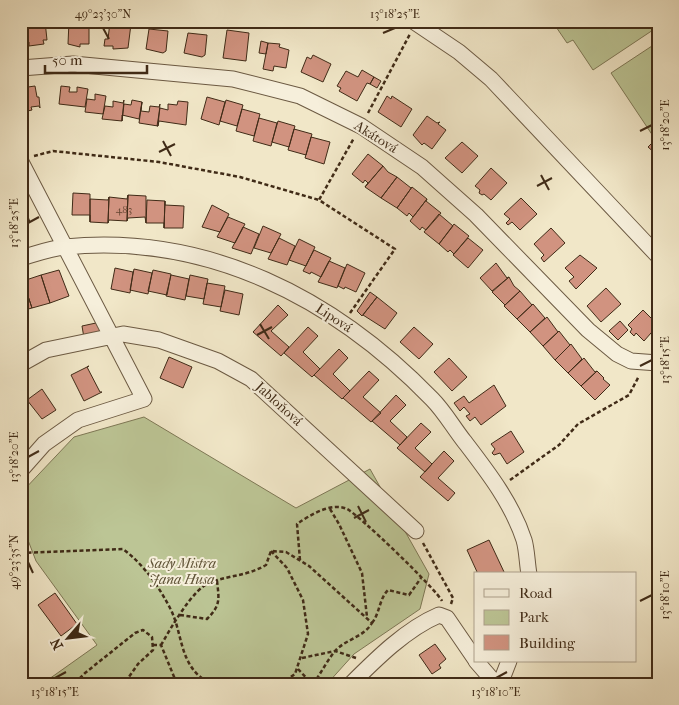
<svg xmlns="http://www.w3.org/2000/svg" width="679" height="705" font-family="'IM FELL French Canon',serif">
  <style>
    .green { fill: #bcc595; stroke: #7e7856 }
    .building { fill: #d19380; stroke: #402b17 }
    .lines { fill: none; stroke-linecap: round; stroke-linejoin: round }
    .minor-casing { stroke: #6c5a43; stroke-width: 17 }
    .path { stroke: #402b17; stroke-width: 2.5; stroke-dasharray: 4 2.5; stroke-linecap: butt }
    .minor { stroke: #f6efdb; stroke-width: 15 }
    .ticks { fill: none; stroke: #402b17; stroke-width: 2 }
    .labels { text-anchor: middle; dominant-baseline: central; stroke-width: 4; stroke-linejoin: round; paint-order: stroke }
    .number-label { font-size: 11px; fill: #644531 }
    .street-label { font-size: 14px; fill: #402b17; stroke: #f6efdb }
    .park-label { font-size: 14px; font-style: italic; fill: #5f5236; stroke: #f6efdb }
    .neatline { fill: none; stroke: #402b17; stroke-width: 2 }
    .ticks-label { font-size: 12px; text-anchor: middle; fill: #402b17 }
  </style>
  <rect width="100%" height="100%" fill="#f1e7c8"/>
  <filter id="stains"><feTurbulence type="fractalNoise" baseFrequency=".004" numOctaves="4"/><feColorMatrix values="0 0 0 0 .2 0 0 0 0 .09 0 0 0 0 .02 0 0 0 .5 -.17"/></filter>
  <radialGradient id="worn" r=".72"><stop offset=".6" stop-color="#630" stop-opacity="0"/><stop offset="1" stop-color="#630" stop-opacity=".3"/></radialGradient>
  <path class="green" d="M552 21H651L656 28 593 70 573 40 567 43Z
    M658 42V133L653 136 611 73Z
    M144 417 296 508 370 469 429 574 420 609 354 654 327 684H42L97 645 36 561 21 522V493L74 437Z"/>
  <path class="building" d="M24 21H45L47 40H43L44 44 29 46V42H25Z
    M69 21 89 22V44H80V47L68 44Z
    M110 22 131 24 128 48 113 49V46H104L105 39H108Z
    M149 29 168 31 166 51 163 53 146 49Z
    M227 30 249 33 246 61 223 58Z
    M188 33 207 35 205 55 202 57 184 53Z
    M261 41 268 43 266 54 259 53Z
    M268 43 280 44 279 47 289 50 286 68 274 66 273 71 263 69Z
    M313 55 331 64 323 82 301 72 307 57 311 59Z
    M362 70 374 77 370 84 367 83 357 101 339 91 341 88 337 86 346 71 358 77Z
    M374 77 381 81 377 88 370 84Z
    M35 86 37 97H39L40 108 39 106 31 107 32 110 23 112 21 111V88Z
    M61 86 70 87 69 92H77V87L88 89 85 107 59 104Z
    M95 94 106 96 103 114 85 112 87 99 95 100Z
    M387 96 391 99 392 96 412 109 401 127 378 112Z
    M207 97 225 102 219 125 201 119Z
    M124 100 122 121 102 119 105 106 113 107V101L123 103Z
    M132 100 142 102 139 119 122 115V121L124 104 131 105Z
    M226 100 243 105 237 126 220 121Z
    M178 101 188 102 186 125 159 121 158 126H157L160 108 168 110V104L177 105Z
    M142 102 141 111 149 112 150 106 159 107 160 104 158 126 139 123Z
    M242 109 260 114 254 136 236 131Z
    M427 116 437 123 440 122 438 124 446 130 432 149 424 143 422 145 413 135Z
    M259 118 277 123 271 146 253 141Z
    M278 121 295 126 289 147 272 142Z
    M294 129 312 134 306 155 288 150Z
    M311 137 330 142 324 164 305 158Z
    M655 140 658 143 657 155 648 147Z
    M462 142 478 156 462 173 445 158Z
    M368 154 383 166 365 187 368 183 365 180 363 183 352 174Z
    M383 166 388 172 397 177 381 198 365 187Z
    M491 168 507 183 491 200 484 194 482 195 479 193 480 190 475 186Z
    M397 177 411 188 412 187 397 208 381 198Z
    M412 187 427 199 413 217 409 213 407 216 397 208Z
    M73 193 90 194V222V215H72Z
    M128 195 127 221 109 220 108 223 109 197 127 199Z
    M128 195 146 196V223L145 217 128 218 127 221Z
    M109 197 108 223 90 222V199L108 200Z
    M521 198 537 214 520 230 512 222 508 225 506 223 510 219 504 214Z
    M427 199 426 201 441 213 426 230 422 227 420 230 410 221Z
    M147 200 165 201 164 228V223H146Z
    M165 201V205L184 206 183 228H164Z
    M22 203H23L30 222 21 225Z
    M212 205 229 214 220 232 202 227Z
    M439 214 453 226 439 244 424 232Z
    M228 217 245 224 235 243 217 237Z
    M454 224 469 236 454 254 450 250 448 252 439 244Z
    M263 226 281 234 271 253 254 248Z
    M243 227 259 234 251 254 232 248Z
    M551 228 565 243 544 262 541 258 544 255 534 244Z
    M279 238 295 246 287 265 268 259Z
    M468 238 483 250 468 268 453 255Z
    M299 239 315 247 306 266 289 260Z
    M314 250 331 258 321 277 311 272 310 274 303 271Z
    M580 255 597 268 576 289 569 281 574 277 565 268Z
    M329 261 345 268 337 288 318 282Z
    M496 263 507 278 509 277 492 291 480 278Z
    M347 264 365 273 356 292 345 287 344 289 338 286Z
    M115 268 133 272 130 293 111 289Z
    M134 269 152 273 148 294 130 290Z
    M59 270 69 296 50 303 41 275Z
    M153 270 171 274 167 295 148 291Z
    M41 275 50 303 32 308 23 281Z
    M171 275 189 279 185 300 166 296Z
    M190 275 208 279 204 299 186 296Z
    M509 277 514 286 520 291 505 305 492 292Z
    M21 281H23L32 308 21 311Z
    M207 283 225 286 221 307 203 304Z
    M606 288 621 304 601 322 587 306Z
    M225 290 243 294 239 315 220 311Z
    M520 291 532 305 533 304 517 319 504 306Z
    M370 292 377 297 362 316 357 311Z
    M377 297 397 313 385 329 363 315Z
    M533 304 545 318 530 332 517 319Z
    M278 305 288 315 271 331 289 347 281 356 253 332Z
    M643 310 658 325 644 341 636 333 634 336 630 332 632 329 628 325Z
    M547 317 558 332 543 346 530 332Z
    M620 321 628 330 618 340 609 331Z
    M96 323 102 334 84 338 82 326Z
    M308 327 318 336 303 352 320 369 312 377 284 353Z
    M414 327 433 344 419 359 400 342Z
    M559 331 570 345 555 360 543 346Z
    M571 344 582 359 568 373 555 360Z
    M339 349 348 358 333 374 350 391 342 399 314 375Z
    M169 357 192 367 183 388 160 378Z
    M449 358 467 377 452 391 434 372Z
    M584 358 595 372 597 371 581 386 568 373Z
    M89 366 87 367 100 392H102L84 401 71 375Z
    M369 371 379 380 363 397 381 413 371 422 343 398Z
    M597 371 604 378 603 379 610 385 595 400 581 386Z
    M494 385 506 406 481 425 475 417 470 421 466 416 470 414 464 407 460 411 454 403 464 396 469 403Z
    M42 389 56 410 42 419 27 400Z
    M396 395 406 405 390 421 407 437 400 445 372 421Z
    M421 423 431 432 415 448 432 464 425 472 397 448Z
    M511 431 524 452 507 464 500 453 494 455 492 453 495 449 491 444Z
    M444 451 454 461 438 478 455 493 448 501 420 477Z
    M489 540 505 574H478L467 550Z
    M55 593 77 624 61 636 38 605Z
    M435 644 446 659 439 665 441 668 432 674 419 655Z"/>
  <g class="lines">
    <g class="minor-casing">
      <path id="minor" d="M413 21 459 52 491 79 658 256
        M21 68 73 64 233 79 300 96 361 126 422 167 476 215 588 330 617 354 631 361 658 363
        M21 162 144 399 78 420 44 444 21 470
        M21 258C35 254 51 248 65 247 208 233 334 298 432 399 444 411 453 427 464 441 487 471 512 503 524 540 527 550 527 563 529 574
        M21 364 46 350 123 334 159 340 218 361 251 379 416 531
        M476 661 496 684
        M351 684C376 659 406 629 439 615L447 618 475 659
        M500 684 509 661"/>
    </g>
    <path class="path" d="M388 21 401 27
      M368 113 410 34
      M34 156 53 151 159 162 240 177 319 200
      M350 313 395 249 319 200 354 138
      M510 480 559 445 578 424 629 395 639 376
      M330 509 339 524 362 573 367 617
      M423 543 453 598 451 604
      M271 551 287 568 303 600 308 634 295 674 281 684
      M21 553 123 549C144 565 158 585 170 608 184 635 178 667 211 684
      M300 560 297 524C310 515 331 502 347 509 358 514 437 590 442 601
      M180 615 207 619C221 605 219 599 217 581
      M372 623C380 613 379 599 388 590L409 595 421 578
      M153 645H161L177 684
      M161 645C171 628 193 588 211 582 231 575 247 576 266 565L271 551 286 552 309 566 372 623C364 637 346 639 335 651 327 661 321 673 313 684
      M302 658 335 651 356 658
      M298 669 312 684
      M75 683 85 673 135 633 143 630 152 637 153 650 138 664 124 684
      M196 684 202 679"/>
    <use href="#minor" class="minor"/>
  </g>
  <path class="ticks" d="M103 28 109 39M383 33 395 28M640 131 652 125M163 141 171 156M159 152 175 144M541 175 549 190M537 186 552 178M28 223 39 217M260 324 269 339M257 335 272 327M640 366 652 360M28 457 39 451M358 506 366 522M354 518 369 510M28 562 33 573M640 601 652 595M55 678 66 672M496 678 507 672"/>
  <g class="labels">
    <g class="number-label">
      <text x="124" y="209">483</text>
    </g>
    <g class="street-label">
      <text transform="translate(376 137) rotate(32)">Akátová</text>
      <text transform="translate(334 318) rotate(33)">Lipová</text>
      <text transform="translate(279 404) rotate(42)">Jabloňová</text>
    </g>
    <g class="park-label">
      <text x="182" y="563">Sady Mistra<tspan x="182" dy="16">Jana Husa</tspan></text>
    </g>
  </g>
  <rect width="679" height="705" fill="none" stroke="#f1e7c8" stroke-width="55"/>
  <rect x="474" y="572" width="162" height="90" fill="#f6efdb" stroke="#ada18d"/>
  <rect x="484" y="589" width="25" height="8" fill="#f6efdb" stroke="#ada18d"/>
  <text x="519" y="598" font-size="15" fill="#402b17">Road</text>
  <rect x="484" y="610" width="25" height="15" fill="#bcc595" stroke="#ada18d"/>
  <text x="519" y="622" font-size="15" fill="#402b17">Park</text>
  <rect x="484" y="635" width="25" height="15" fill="#d19380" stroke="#ada18d"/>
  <text x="519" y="648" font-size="15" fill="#402b17">Building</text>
  <g transform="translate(68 638) rotate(242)" stroke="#f6efdb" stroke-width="4" paint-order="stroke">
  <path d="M0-4L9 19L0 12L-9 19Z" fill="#402b17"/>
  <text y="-8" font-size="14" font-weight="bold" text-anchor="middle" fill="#402b17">N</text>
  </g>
  <path d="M45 65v8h102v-8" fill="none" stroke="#402b17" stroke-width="2.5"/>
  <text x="52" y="65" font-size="15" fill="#402b17" stroke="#f6efdb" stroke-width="4" paint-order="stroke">50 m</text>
  <rect x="28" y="28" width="624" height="650" class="neatline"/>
  <g class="ticks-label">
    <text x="103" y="18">49°23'30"N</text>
    <text x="395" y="18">13°18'25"E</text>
    <text transform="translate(665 125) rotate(-90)" y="4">13°18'20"E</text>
    <text transform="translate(14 223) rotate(-90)" y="4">13°18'25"E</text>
    <text transform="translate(665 360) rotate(-90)" y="4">13°18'15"E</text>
    <text transform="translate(14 457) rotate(-90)" y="4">13°18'20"E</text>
    <text transform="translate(14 562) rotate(-90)" y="4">49°23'35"N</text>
    <text transform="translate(665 595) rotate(-90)" y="4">13°18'10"E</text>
    <text x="55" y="696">13°18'15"E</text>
    <text x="496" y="696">13°18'10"E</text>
  </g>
  <rect width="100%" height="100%" filter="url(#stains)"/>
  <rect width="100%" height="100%" fill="url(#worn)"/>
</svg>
